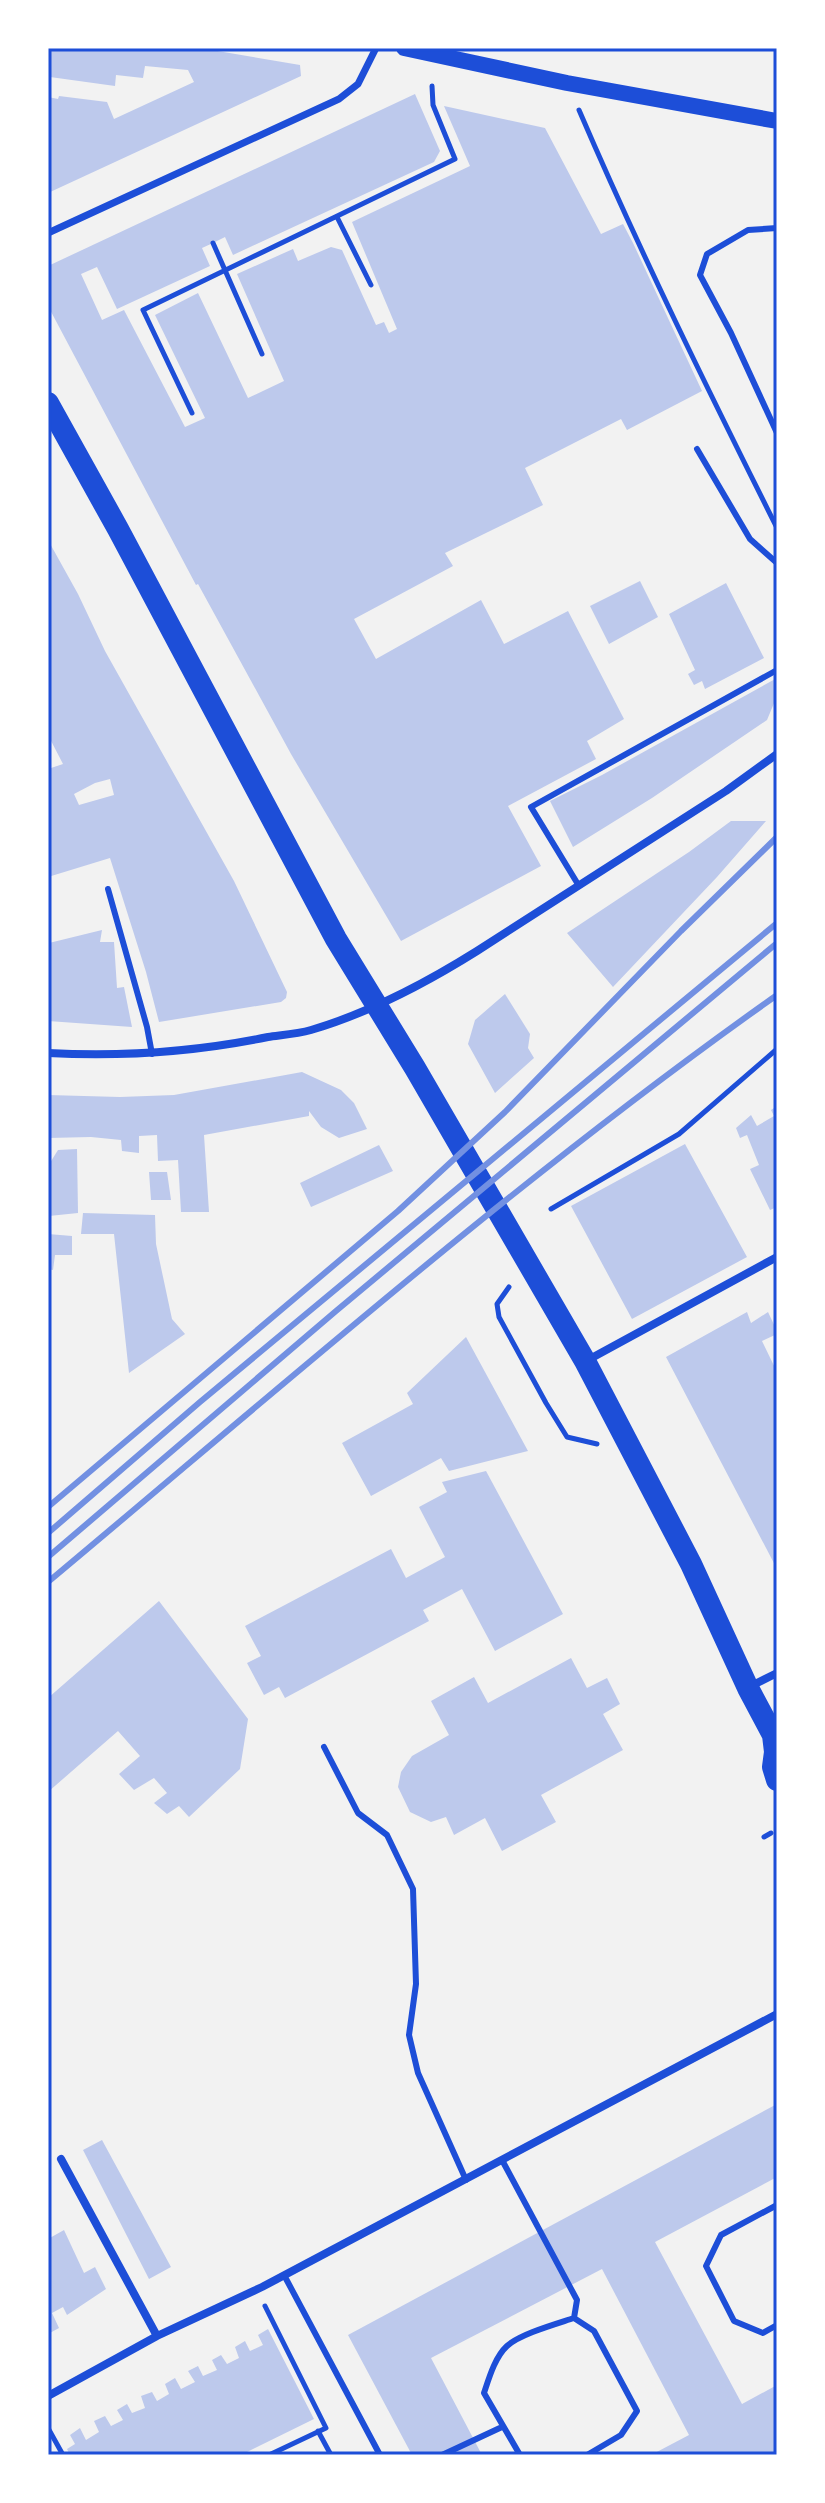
<svg xmlns="http://www.w3.org/2000/svg" width="825" height="2503" font-family="'Fira Sans Condensed',sans-serif">
  <style>
    .building { fill: #bdc9ec; fill-rule: evenodd }
    .lines { fill: none; stroke-linecap: round; stroke-linejoin: round }
    .path { stroke: #1d4ed8; stroke-width: 5 }
    .service { stroke: #1d4ed8; stroke-width: 6 }
    .pedestrian { stroke: #1d4ed8; stroke-width: 7 }
    .minor { stroke: #1d4ed8; stroke-width: 8 }
    .secondary { stroke: #1d4ed8; stroke-width: 16 }
    .trunk { stroke: #1d4ed8; stroke-width: 22 }
    .rail { stroke: #7290e2; stroke-width: 6 }
    .neatline { fill: none; stroke: #1d4ed8; stroke-width: 3 }
  </style>
  <rect width="100%" height="100%" fill="#f2f2f2"/>
  <path class="building" d="M48 48H200L300 65 301 76 48 193V97L58 99 59 96 107 102 114 119 194 82 188 70 145 66 143 78 116 75 115 86 50 77Z
    M415 94 440 151 434 162 233 255 225 237 213 243 202 248 210 266 117 309 97 267 81 274 102 320 124 310 185 427 205 418 155 315 198 293 248 398 284 381 237 274 293 249 298 261 331 247 342 250 376 325 384 322 389 333 397 329 352 222 470 166 444 106 545 128 601 234 623 224 633 243 702 391 627 430 621 419 525 468 543 505 445 553 453 566 354 619 376 659 481 600 504 644 568 611 624 719 587 741 596 759 508 806 541 866 401 941 291 754 198 584 196 585 48 306V266Z
    M48 540 78 594 105 651 234 881 287 992 286 998 281 1002 159 1022 146 972 110 858 48 877V769L63 764 48 735ZM110 779 114 795 79 805 74 794 95 783Z
    M640 581 658 617 609 644 590 606Z
    M726 583 764 658 705 689 702 681 694 685 688 674 695 670 669 614Z
    M777 678V696L767 720 652 798 573 847 550 801 602 775Z
    M731 821H766L717 877 613 987 567 933 689 852Z
    M102 930 100 942H114L117 988 124 987 132 1027 48 1021 49 943Z
    M505 994 530 1034 528 1048 534 1058 495 1093 468 1044 475 1020Z
    M302 1072 341 1090 354 1103 367 1129 339 1138 321 1127 309 1111V1116L204 1135 209 1212H181L178 1160 158 1161 157 1135 139 1136V1153L122 1151 121 1140 91 1137 48 1138V1095L120 1097 174 1095Z
    M777 1106V1207L770 1210 750 1169 759 1165 747 1135 740 1138 736 1128 751 1115 757 1126 774 1116 771 1110Z
    M685 1144 747 1257 632 1319 571 1206Z
    M379 1145 393 1171 311 1207 300 1183Z
    M77 1149 78 1213 49 1216 48 1166 58 1150Z
    M149 1172H167L171 1200H151Z
    M83 1213 155 1215 156 1244 172 1319 185 1334 129 1373 114 1234H81Z
    M48 1234 72 1236V1255H55L53 1270 48 1269Z
    M747 1312 751 1323 768 1312 777 1331V1334L762 1341 777 1372V1569L666 1357Z
    M466 1337 528 1451 449 1471 441 1458 371 1496 342 1443 413 1404 407 1393Z
    M486 1471 563 1614 495 1651 462 1589 423 1610 429 1621 285 1698 279 1687 264 1695 247 1663 261 1656 245 1626 391 1549 406 1578 445 1557 419 1507 447 1492 442 1482Z
    M159 1601 248 1719 240 1769 189 1817 179 1806 167 1814 154 1803 167 1793 154 1778 134 1790 119 1774 140 1756 118 1731 48 1792V1698Z
    M571 1658 587 1688 607 1678 620 1704 603 1714 623 1750 541 1795 556 1822 502 1851 485 1818 454 1835 446 1817 431 1822 410 1812 398 1787 401 1772 412 1756 449 1735 431 1701 474 1677 488 1703Z
    M777 2104V2177L655 2242 742 2404 777 2385V2455H651L689 2435 602 2269 431 2358 482 2455H412L348 2335Z
    M102 2140 171 2267 149 2279 83 2150Z
    M64 2230 84 2273 95 2267 106 2289 67 2315 63 2307 52 2313 59 2328 48 2334V2239Z
    M268 2329 314 2419 241 2455H70L67 2449 75 2444 70 2435 80 2428 86 2440 99 2432 94 2421 105 2416 111 2426 123 2420 117 2410 127 2404 132 2413 145 2408 141 2396 152 2392 157 2401 169 2394 165 2384 175 2378 181 2389 195 2382 188 2371 198 2366 203 2376 217 2370 212 2360 221 2355 227 2364 239 2358 235 2347 245 2341 250 2351 263 2345 258 2335Z"/>
  <g class="lines">
    <path class="path" d="M579 110C640 252 708 390 777 528
      M337 217 371 285
      M213 243 262 354
      M192 413 143 310 455 159 433 105 432 86
      M551 1209 679 1134 777 1049
      M509 1287 497 1304 499 1317 546 1403 567 1437 597 1444
      M764 1837 771 1833
      M265 2306 326 2428 269 2455
      M48 2428 63 2455
      M318 2431 331 2455"/>
    <path class="service" d="M777 228 748 230 707 254 700 275 731 333 777 433
      M697 449 750 539 777 563
      M579 886 531 807 777 670
      M108 889 147 1027 152 1054
      M324 1747 358 1813 387 1835 413 1889 416 1984 409 2035 418 2073 466 2180
      M502 2160 577 2300 574 2318
      M777 2205 721 2235 706 2266 734 2321 763 2333 777 2325
      M284 2275 380 2455
      M442 2455 502 2427
      M520 2455 484 2393C489 2378 495 2357 507 2346 520 2334 556 2324 574 2318L594 2331 637 2411 621 2435 587 2455"/>
    <path class="pedestrian" d="M48 233 339 99 358 84 376 48"/>
    <path class="minor" d="M48 1053C123 1057 195 1052 268 1037 282 1035 297 1034 311 1030 369 1013 426 983 477 951L726 791 777 754
      M586 1361 777 1257
      M749 1687 777 1673
      M61 2159 157 2336
      M48 2396 157 2336 262 2287 777 2014"/>
    <path class="secondary" d="M404 48 567 83 777 121"/>
    <path class="trunk" d="M48 403 118 529 336 939 415 1068 585 1361 691 1564 748 1688 773 1735 775 1752 773 1767 777 1780"/>
    <path class="rail" d="M48 1507 398 1211 505 1112 681 931 777 837
      M48 1533 200 1402 777 923
      M48 1557 336 1311 777 943
      M48 1582C287 1382 522 1175 777 995"/>
  </g>
  <rect width="825" height="2503" fill="none" stroke="#ffffff" stroke-width="100"/>
  <rect x="50" y="50" width="725" height="2403" class="neatline"/>
</svg>
